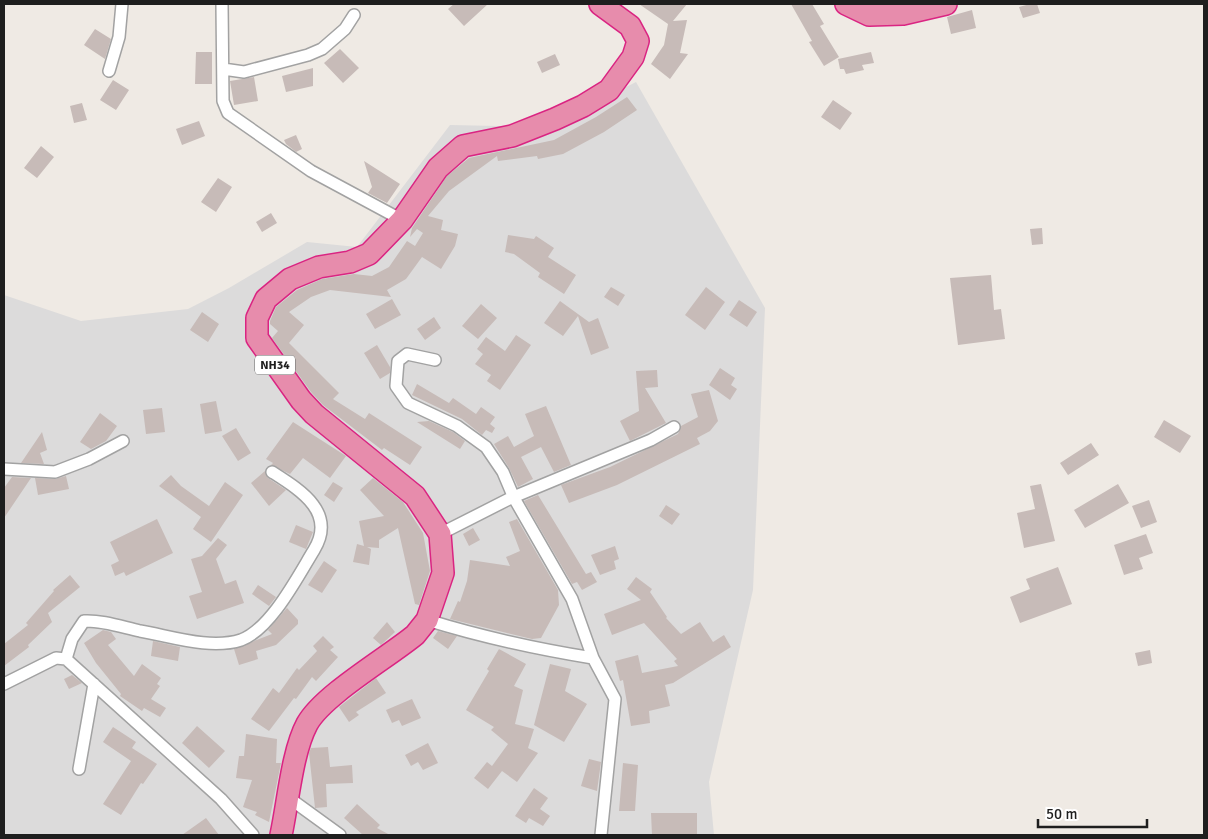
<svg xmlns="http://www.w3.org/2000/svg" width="1208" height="839" font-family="Signika,sans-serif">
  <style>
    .residential { fill: #dcdbdb }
    .building { fill: #c7bbb8 }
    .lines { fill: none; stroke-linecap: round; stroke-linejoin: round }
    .street-casing { stroke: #a2a2a2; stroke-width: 14 }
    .highway-casing { stroke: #da2482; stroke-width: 24 }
    .street { stroke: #fff; stroke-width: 11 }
    .highway { stroke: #e78cac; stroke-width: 21 }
    .labels { text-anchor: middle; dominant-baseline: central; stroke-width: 4.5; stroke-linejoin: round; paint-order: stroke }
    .shield { fill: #fff; stroke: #626262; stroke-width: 1 }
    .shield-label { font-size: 12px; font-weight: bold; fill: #1e1e1e }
  </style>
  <rect width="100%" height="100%" fill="#efeae4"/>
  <path class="residential" d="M636 82 765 308 753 590 709 782 714 835H4V295L81 321 188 309 229 288 307 242 357 247 450 125 548 127Z"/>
  <path class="building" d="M454 4H488L464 26 448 9Z
    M639 4H687L673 21 687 20 680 53 688 54 670 79 651 64 664 45 668 24Z
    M791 4H812L824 24 820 26 839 57 824 66 809 42 812 41Z
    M1030 4H1037L1040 13 1023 18 1019 7Z
    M972 10 976 28 951 34 947 17Z
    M95 29 111 39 105 59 84 45Z
    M340 49 359 68 343 83 324 63Z
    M196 52H212V84H195Z
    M871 52 874 63 862 65 864 70 846 74 844 69H840L838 59Z
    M555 54 560 65 542 73 537 62Z
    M313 68V86L286 92 282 76Z
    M254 77 258 101 234 105 230 81Z
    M113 80 129 90 116 110 100 100Z
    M627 97 637 110 604 132 563 154 538 159 537 156 498 161 497 156 449 191 428 216 443 220 441 230 458 234 455 246 441 269 422 257 406 279 387 290 391 297 330 290 311 297 289 312 304 325 289 343 339 393 333 399 365 419 369 413 422 447 410 465 384 448 382 450 323 405 311 392 272 338 278 331 270 324V321L276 307 297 290 322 279 354 274 372 276 389 267 407 241 415 246 423 233 417 229 410 237 412 228 447 176 469 158 554 140 596 117Z
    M833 100 852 113 840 130 821 117Z
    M82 103 87 120 74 123 70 106Z
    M199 121 205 136 182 145 176 129Z
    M296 135 302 149 296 152 286 144 284 140Z
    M41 146 54 157 37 178 24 168Z
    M364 161 400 184 387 203 368 193 372 187Z
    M218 178 232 187 216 212 201 202Z
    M271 213 277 223 262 232 256 222Z
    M1042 228 1043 244 1032 245 1030 229Z
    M508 235 534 239 536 236 554 248 548 257 576 275 564 294 538 277 540 273 514 254 505 252Z
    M991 275 994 310 1001 309 1005 339 958 345 950 278Z
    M611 287 625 295 618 306 604 297Z
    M706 287 725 302 705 330 685 315Z
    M392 299 401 315 375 329 366 314Z
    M739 300 757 312 747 327 729 315Z
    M560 301 589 322 598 318 609 348 591 355 578 316 563 336 544 323Z
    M481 304 497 318 478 339 462 326Z
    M202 312 219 324 208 342 190 330Z
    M434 317 441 328 425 340 417 329Z
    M516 335 531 345 500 390 487 381 491 375 475 364 483 354 477 349 486 337 505 351Z
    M377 345 390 367V373L380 379 364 353Z
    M720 368 735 378 731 385 737 389 730 400 709 385Z
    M657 370 658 387 645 388 666 423 630 441 620 421 639 411 636 371Z
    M417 384 449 403 453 398 476 414 481 407 495 417 490 424 495 428 492 433 486 430 482 435 462 419 412 395Z
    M709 390 718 421 710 431 697 438 700 444 617 485 569 503 561 485 610 467 678 434 681 426 698 417 691 394Z
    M216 401 222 431 205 434 200 404Z
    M546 406 571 465 554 472 541 447 521 457 533 479 518 487 509 468 494 444 508 436 514 447 534 436 525 414Z
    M162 408 165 432 146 434 143 410Z
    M100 413 117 426 106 441 91 449 80 442Z
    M1164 420 1191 436 1180 453 1154 437Z
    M429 421 453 432 465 441 460 449 417 422Z
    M293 422 346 456 330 478 303 458 290 474 271 465 273 463 266 459Z
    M236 428 251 453 238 461 222 436Z
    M42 432 47 450 40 453 44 464 21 463Z
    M1091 443 1099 455 1068 475 1060 463Z
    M265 471 268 478 286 490 269 506 251 483Z
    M171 475 181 486 209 506 225 482 243 495 211 542 193 529 201 517 159 486Z
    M66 476 69 489 38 495 35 478 55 479Z
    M12 477 31 478 4 518V488Z
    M373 478 403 502 423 533 430 571 419 605 415 604 398 528 379 540V548L367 547 371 549 369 565 353 562 357 544 364 546 359 521 384 516 360 490Z
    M333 482 343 488 334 502 324 495Z
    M1041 484 1055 541 1024 548 1017 513 1035 509 1030 486Z
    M1118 484 1129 503 1085 528 1074 510Z
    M538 495 586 574 591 572 597 582 582 590 577 582 572 584 524 501Z
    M1149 500 1157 522 1141 528 1132 506Z
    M666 505 680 514 672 525 659 516Z
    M157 519 173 553 126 576 124 572 115 576 111 565 119 561 110 542Z
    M517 519 558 590 559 605 541 638 532 639 450 619 458 601 460 602 467 581 470 560 510 566 506 557 520 551 509 522Z
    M296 525 313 532 306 549 289 542Z
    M473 528 480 540 469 546 463 534Z
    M1146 534 1153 553 1139 558 1143 569 1124 575 1114 545Z
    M218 538 227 545 216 559 225 584 236 580 244 603 197 619 189 596 202 592 191 559 202 556Z
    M615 546 619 559 614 561 616 569 600 575 591 555Z
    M324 561 337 570 322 593 308 585Z
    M1058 567 1072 604 1020 623 1010 597 1030 589 1026 579Z
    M70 575 80 587 48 613 52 622 28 645 29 647 4 666V644L28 625 26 623 54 591 53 590Z
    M636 577 652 589 650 592 667 617 666 618 681 634 700 622 713 642 724 635 731 647 673 683 665 685 670 706 649 711 650 723 631 726 623 680 620 681 615 661 638 655 642 673 678 666 674 661 677 659 644 623 612 635 604 614 641 600 627 589Z
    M258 585 276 597 269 606 252 594Z
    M287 608 298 620V624L276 645 256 651 258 659 239 665 234 649 272 634 268 630Z
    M387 622 395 632 381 645 373 638Z
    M103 630 111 632 116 639 108 645 134 676 142 664 161 678 157 684 160 686 151 699 166 708 160 717 144 708 142 711 120 696 121 694 96 663 84 643Z
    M438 631 457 636 448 649 433 638Z
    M323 636 334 647 330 650 338 657 316 681 312 677 296 699 294 698 269 731 251 719 273 688 279 693 297 668 299 670 317 651 313 646Z
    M153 641 180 647 178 661 151 656Z
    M499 649 526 664 514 686 523 690 515 724 534 729 528 748 538 753 517 782 502 771 488 789 474 778 487 762 492 766 508 744 491 730 494 727 466 710 489 671 487 669Z
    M1150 650 1152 663 1138 666 1135 653Z
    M550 664 571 669 565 691 587 704 564 742 534 725Z
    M72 675 82 683 69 689 64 679Z
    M376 678 386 693 356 712 359 715 349 722 339 707Z
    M412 699 421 718 402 726 399 720 392 723 386 710Z
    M197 726 225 751 209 768 182 743Z
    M113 727 136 742 132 748 157 764 143 784 141 783 121 815 103 804 131 761 103 742Z
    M246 734 277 739 276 763H281L269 822 255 815 257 812 243 807 252 780 236 778 239 756H244Z
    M428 743 438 763 423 770 418 762 411 766 405 755Z
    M328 747 330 767 352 765 353 783 326 784 327 807 315 808 309 753 311 748Z
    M589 759 601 762 597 791 581 786Z
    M623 763 638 765 635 811H619Z
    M534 788 548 798 540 809 550 816 543 826 529 818 526 823 515 816Z
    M357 804 380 825 377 828 390 835H363L344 818Z
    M651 813H697V835H652Z
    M206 818 219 835H182Z"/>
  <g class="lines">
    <g class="street-casing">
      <path id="street" d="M222 4 223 101 228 113 311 171 402 220
        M223 69 244 72 308 55 322 49 345 29 354 15
        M109 71 119 37 122 4
        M435 360 407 354 398 361 396 386 408 403 457 426 486 447 503 472 514 498 572 599 593 658
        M4 469 55 472 89 459 123 441
        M440 534 511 498 651 440 674 427
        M427 620C482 637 537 649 593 658L615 699 601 835
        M66 659 72 639 84 621C102 620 122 627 140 631 170 636 210 650 241 640 271 629 298 576 314 550 337 512 300 490 272 472
        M4 684 56 658 66 659 221 799 253 835
        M79 769 94 684
        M289 798 340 835"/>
    </g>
    <g class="highway-casing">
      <path id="highway" d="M846 4 869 15 903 14 946 4
        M281 835C288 803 292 752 307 724 323 695 387 658 415 635L427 620 443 573 440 534 415 496 314 414 301 400 257 338V318L266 299 290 279 319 267 350 262 369 254 402 220 438 168 463 146 512 136 555 119 583 106 609 90 633 57 638 41 630 26 600 4"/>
    </g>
    <use href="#street" class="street"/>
    <use href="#highway" class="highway"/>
  </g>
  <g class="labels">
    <rect class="shield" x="255" y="355.5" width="40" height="19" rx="4"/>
    <g class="shield-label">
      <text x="275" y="365">NH34</text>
    </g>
  </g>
  <rect width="1208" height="839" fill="none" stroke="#1e1e1e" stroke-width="10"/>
  <path d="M1038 819v8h109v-8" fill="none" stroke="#1e1e1e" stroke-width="2.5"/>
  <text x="1046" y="819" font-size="15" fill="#1e1e1e" stroke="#ffffff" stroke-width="4" paint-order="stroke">50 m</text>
</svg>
